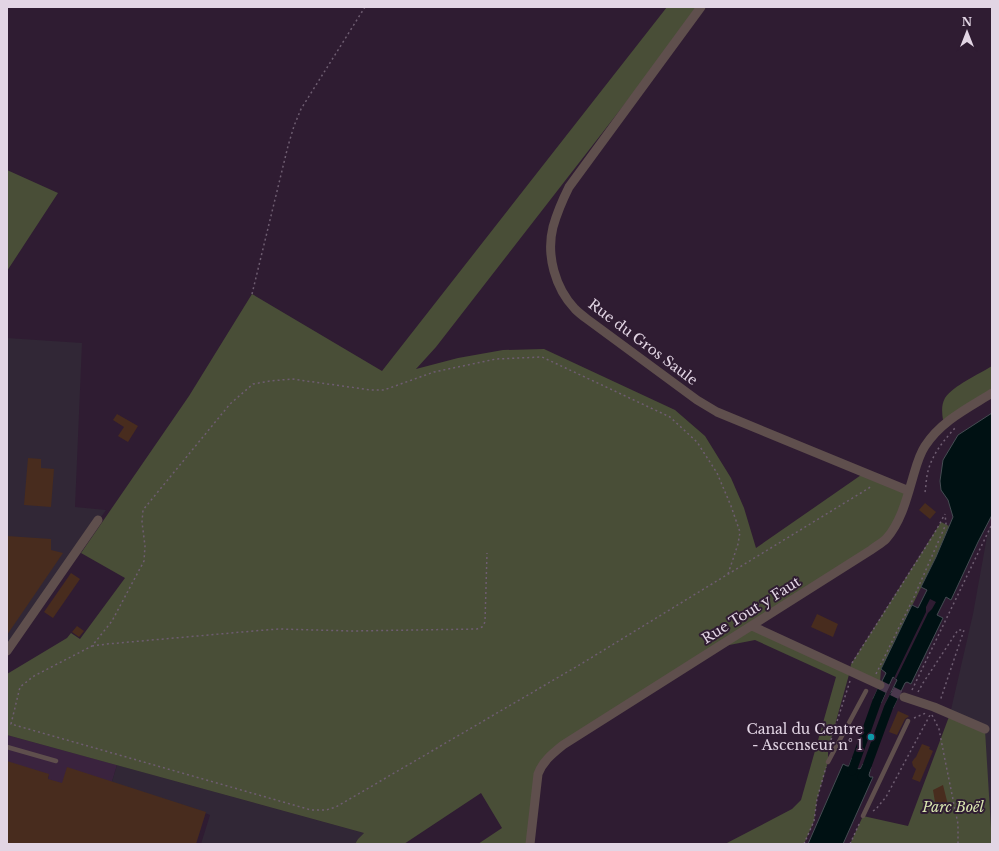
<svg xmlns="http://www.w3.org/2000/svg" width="999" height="851" font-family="'Libre Baskerville',serif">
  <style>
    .built { fill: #3a233e }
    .industrial { fill: #312736 }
    .green { fill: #494e37 }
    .water { fill: #001113; stroke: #444c52 }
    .pier { fill: #2f1c32 }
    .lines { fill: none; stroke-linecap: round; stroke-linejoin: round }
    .canal { stroke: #001113; stroke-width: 9 }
    .building { fill: #482c1e }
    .street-tunnel { stroke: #4a384d; stroke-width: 9; stroke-dasharray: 9 4.5; stroke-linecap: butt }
    .path { stroke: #6e5d71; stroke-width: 1.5; stroke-dasharray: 2 3; stroke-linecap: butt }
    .lane { stroke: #5f4f4d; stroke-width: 4.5 }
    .street { stroke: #5f4f4d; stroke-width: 9 }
    .culture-dot { fill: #0f9aa8; stroke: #2f1c32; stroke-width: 1.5 }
    .labels { text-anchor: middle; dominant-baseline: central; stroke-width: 4; stroke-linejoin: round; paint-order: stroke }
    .street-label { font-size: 14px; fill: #e2d5e4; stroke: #2f1c32 }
    .poi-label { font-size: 14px; fill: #e2d5e4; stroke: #2f1c32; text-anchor: end }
    .park-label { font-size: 14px; font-style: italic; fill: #dae7b0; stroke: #2f1c32 }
  </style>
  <rect width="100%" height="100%" fill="#2f1c32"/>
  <path class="built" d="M7 735 117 765 111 785 61 787 47 782 49 776 7 763Z"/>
  <path class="industrial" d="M7 338 82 343 75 507 106 510 7 651Z
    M992 524V844L950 714 973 614 988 531Z
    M117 765 364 833 358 839 355 844H201L210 815 190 807 111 785Z"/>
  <path class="green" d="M667 7H700L436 347 416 369 458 358 503 350 544 349 675 410 705 436 731 478 744 508 756 548 864 473 909 491 885 539 752 626 850 670 851 664 941 522 949 526 936 557 881 669 880 682 850 671 828 750V762L817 799 814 821 804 844H725L792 809 801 800 836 677 755 640 719 647 563 745 542 766 530 844H478L502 828 481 793 404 844H355L358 839 364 833 7 735V674L67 638 71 633 80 639 125 578 81 553 189 396 252 294 382 371Z
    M7 170 58 193 7 271Z
    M992 366V393L943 420C942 413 941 405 945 398 953 386 979 374 992 366Z
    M950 714 985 730 992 844H850L863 816 908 826Z"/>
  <path class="water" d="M992 413V515L978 542 951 600 946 597 937 615 943 618 911 684 907 682 905 683 893 708 885 705 897 680 893 677 881 703 873 699 886 673 881 669 912 605 918 608 927 590 921 587 936 557 953 517 948 500 941 490 940 481 943 460 958 435Z
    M852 758 858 761 856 766 857 768 859 769 861 768 863 764 871 767 869 775 870 777H873L843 844H808L843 764 847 766H849Z"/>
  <path class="pier" d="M930 599 936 602 932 609 928 613 896 679 894 678 926 612V607Z"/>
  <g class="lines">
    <path class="canal" d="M852 771 877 701 882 690
      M862 777 867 766 889 706 894 696"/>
  </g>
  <path class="building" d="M117 414 138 426 128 442 118 436 124 427 113 420Z
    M28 458 41 459V468L54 469 51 507 24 505Z
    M925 503 936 512 930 519 919 510Z
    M7 536 51 539V550L63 553 7 635Z
    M71 573 80 579 53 618 44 612Z
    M817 614 838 624 833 637 811 627Z
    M77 626 84 631 79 637 72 632Z
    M898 711 909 716 908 717 905 719 897 735 889 732Z
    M922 744 930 747 929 749 933 751 920 782 912 779 916 769 913 766 912 762 914 759 916 757Z
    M7 761 49 774 48 779 62 783 67 767 206 812 196 844H7Z
    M943 785 948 805 941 806 940 805 938 806 937 802H935L933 790Z"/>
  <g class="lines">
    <path class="street-tunnel" d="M880 685 904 697"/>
    <path class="path" d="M252 294 288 146 294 126 301 109 365 7
      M925 492C926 487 926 481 927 476 930 457 943 441 956 427
      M728 574 738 544 740 532 731 506 717 473 697 442 670 417 542 357 496 359 434 372 384 390H371L292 379 270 381 253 384 230 404 143 510 142 522 145 546 144 561 112 621 92 646 34 676 20 687 11 724 311 810H326L336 807 581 664 869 488 872 485
      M92 646 107 644 265 630 279 629 352 631 477 629 482 627 485 622 487 553
      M852 663 934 534 945 514
      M876 674 914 597 946 524 945 514
      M912 690 992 524
      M918 692 923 683 958 630H964L940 701
      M932 715 939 729 945 760 958 824V844
      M914 718 926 713
      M831 740 850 681
      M873 811 876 809 886 797 930 715
      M804 844 814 821 817 799 826 767
      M850 844 860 822"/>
    <path class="lane" d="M7 747 56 761
      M828 762 866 691
      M863 816 908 721"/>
    <path class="street" d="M701 7 569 187C563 199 557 213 553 227 546 255 555 288 575 309 579 313 583 316 587 319L697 400 717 412 909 491
      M752 626 880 685
      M7 651 98 520
      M904 697 934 707 985 729
      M530 844 538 774C543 761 552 754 563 745L871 550C876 546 882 543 886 539 901 522 907 498 913 477 916 467 919 455 925 446 941 421 968 408 992 393"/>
  </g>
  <circle class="culture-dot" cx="871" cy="737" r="4"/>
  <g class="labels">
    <g class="street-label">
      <text transform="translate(643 342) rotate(37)">Rue du Gros Saule</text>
      <text transform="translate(751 610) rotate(-32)">Rue Tout y Faut</text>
    </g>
    <g class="poi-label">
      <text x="863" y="729">Canal du Centre<tspan x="863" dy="16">- Ascenseur n° 1</tspan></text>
    </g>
    <g class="park-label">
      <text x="953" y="807">Parc Boël</text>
    </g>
  </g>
  <rect width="999" height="851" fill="none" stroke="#e2d5e4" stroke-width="16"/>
  <g transform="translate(967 32)" stroke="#2f1c32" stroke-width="3" paint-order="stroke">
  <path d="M0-3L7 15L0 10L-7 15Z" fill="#e2d5e4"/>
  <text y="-6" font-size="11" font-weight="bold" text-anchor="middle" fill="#e2d5e4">N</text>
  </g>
</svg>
